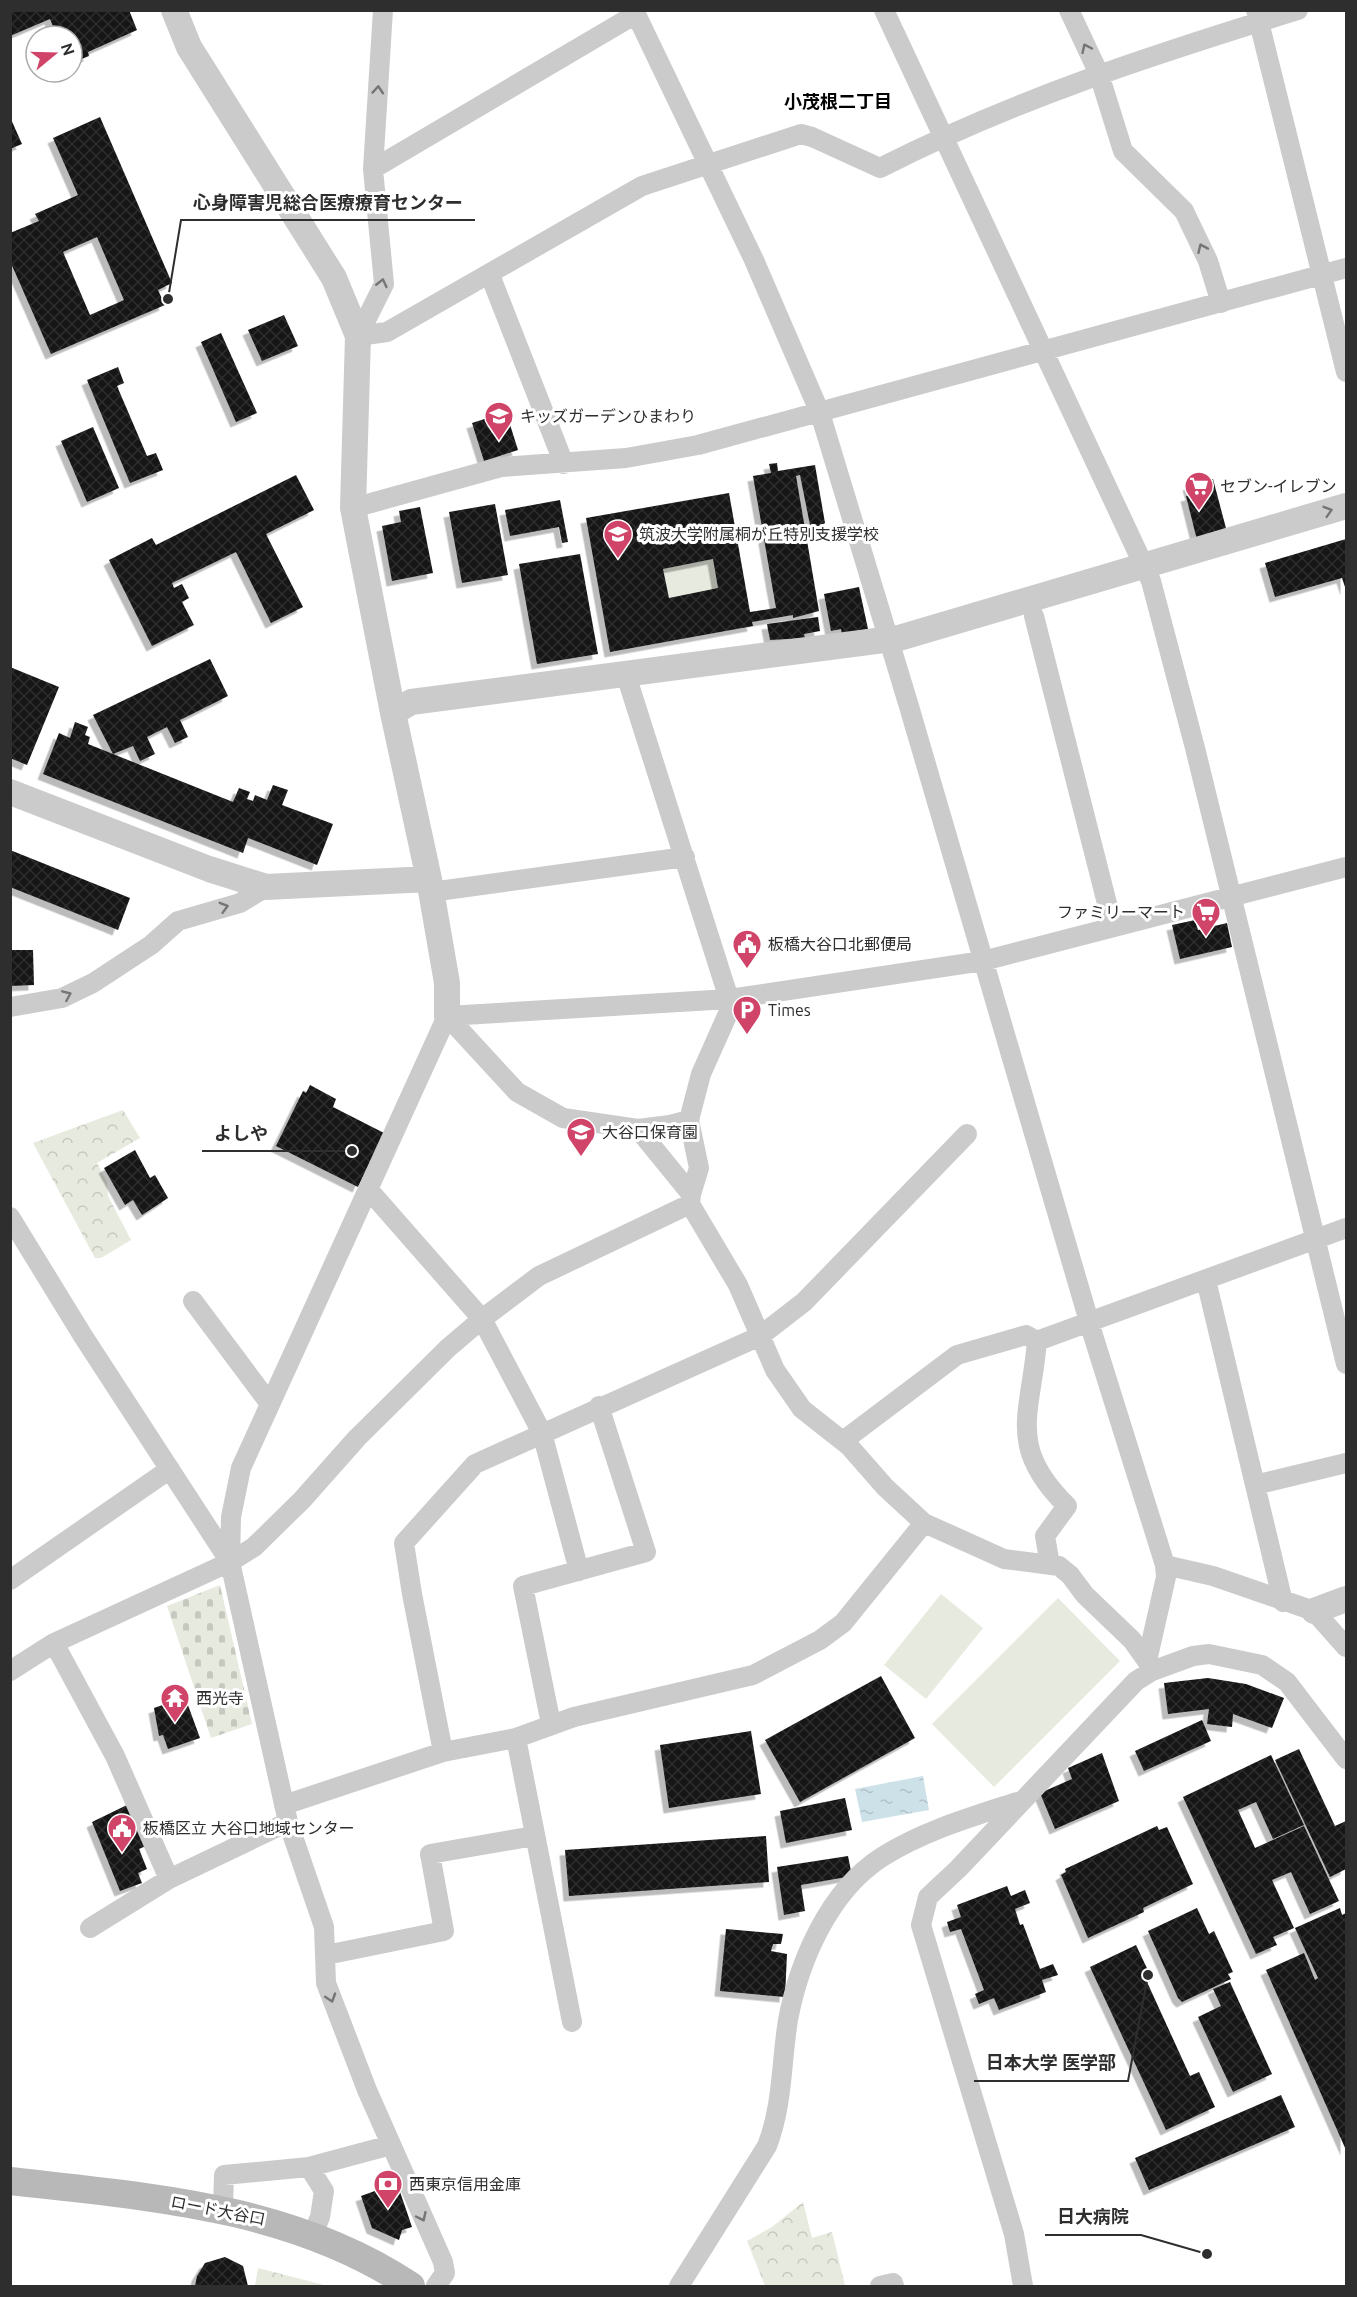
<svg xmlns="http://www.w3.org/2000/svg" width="1357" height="2297" font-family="Ubuntu,'Noto Sans JP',sans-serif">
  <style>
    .green { fill: #e7eade }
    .cemetery { fill: url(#cemetery-stones) }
    .park { fill: url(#park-crowns) }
    .water { fill: url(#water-ripples) }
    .building { fill: url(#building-cross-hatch); fill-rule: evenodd; filter: url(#shadow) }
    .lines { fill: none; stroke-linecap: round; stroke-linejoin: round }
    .minor { stroke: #cbcbcb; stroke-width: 20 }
    .tertiary { stroke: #cbcbcb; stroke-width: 26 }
    .secondary { stroke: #b8b8b8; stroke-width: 28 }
    .oneway { stroke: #757575 }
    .labels { text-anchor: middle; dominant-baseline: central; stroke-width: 6; stroke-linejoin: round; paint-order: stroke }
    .poi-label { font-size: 16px; fill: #2e2e2e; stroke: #fff; text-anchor: start }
    .street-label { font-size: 16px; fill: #2e2e2e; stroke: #fff }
    .neighbourhood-label { font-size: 18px; font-weight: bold; fill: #000; stroke: #fff }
    .leader { fill: none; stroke: #2e2e2e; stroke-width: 2 }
    .callout-dot { fill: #2e2e2e; stroke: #fff; stroke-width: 2 }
    .callout-label { font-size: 18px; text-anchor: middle; font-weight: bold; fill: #2e2e2e; stroke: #fff; stroke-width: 6; stroke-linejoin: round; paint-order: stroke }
  </style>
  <defs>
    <pattern id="cemetery-stones" width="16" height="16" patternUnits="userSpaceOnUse" patternTransform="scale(1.5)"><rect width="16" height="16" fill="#e7eade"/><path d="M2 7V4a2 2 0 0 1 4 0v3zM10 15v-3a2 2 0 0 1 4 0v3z" fill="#c6c9bf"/></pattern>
    <pattern id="park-crowns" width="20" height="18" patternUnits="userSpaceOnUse" patternTransform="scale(1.5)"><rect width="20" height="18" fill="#e7eade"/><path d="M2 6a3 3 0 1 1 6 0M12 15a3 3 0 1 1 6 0" fill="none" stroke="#c6c9bf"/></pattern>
    <pattern id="water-ripples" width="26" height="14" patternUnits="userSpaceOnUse" patternTransform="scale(1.5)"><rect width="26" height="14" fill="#cce2e8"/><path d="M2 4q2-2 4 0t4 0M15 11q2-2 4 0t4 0" fill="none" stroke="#b0c2c7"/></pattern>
    <pattern id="building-cross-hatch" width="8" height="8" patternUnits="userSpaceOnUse" patternTransform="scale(1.5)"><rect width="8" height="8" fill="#151515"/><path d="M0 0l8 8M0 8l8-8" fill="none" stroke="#2f2f2f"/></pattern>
    <filter id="shadow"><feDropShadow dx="-5.5" dy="5.5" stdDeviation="0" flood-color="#0004"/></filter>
  </defs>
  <rect width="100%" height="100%" fill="#fff"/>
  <path class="green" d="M713 559 718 588 669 598 663 569Z
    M941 1594 983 1628 926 1699 884 1665Z
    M1058 1598 1120 1661 994 1787 932 1724Z"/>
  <path class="cemetery" d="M220 1585 252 1724 211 1738 167 1606Z"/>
  <path class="park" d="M123 1110 140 1138 97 1163 107 1182 108 1196 131 1240 101 1258H95L33 1143Z
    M803 2202 812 2238 832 2232 845 2285 765 2286 747 2241 772 2227Z
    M258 2268 328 2286H255Z"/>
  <path class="water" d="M923 1776 929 1810 862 1822 855 1789Z"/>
  <path class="building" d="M10 10H129L137 30 88 52 89 56 72 63V36H57L50 19 10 36Z
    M10 117 22 144 10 149Z
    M100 117 172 283 158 290 165 305 51 354 10 261V233L39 221 35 214 78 195 53 138ZM97 237 124 300 90 315 63 252Z
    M284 315 298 346 262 361 248 330Z
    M221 333 257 413 236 422 201 342Z
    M118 367 124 383 117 386 147 456 156 453 163 470 130 483 87 380Z
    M506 412 518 450 484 461 472 423Z
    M93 427 119 488 87 502 61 441Z
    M777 463 778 471 815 465 825 523 818 529 810 525 800 475 796 476 819 611 793 618V615L752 622 753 626 610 652 586 518 729 493 750 612 776 608 753 476 771 473 769 464ZM713 559 718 588 669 598 663 569Z
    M296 475 314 510 266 534 303 607 271 623 236 552 172 583 174 588 182 584 189 598 182 602 194 625 152 646 109 560 152 538 156 545Z
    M1213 479 1227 532 1197 540 1186 496 1191 495 1188 485Z
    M560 500 568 542 562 543 559 527 510 536 505 510Z
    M495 504 508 575 462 583 449 512Z
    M420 507 433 573 392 581 382 526 401 522 399 511Z
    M1346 539V590L1342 578 1275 597 1265 563Z
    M580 554 598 654 537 664 519 564Z
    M859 587 868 629 842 634 841 629 831 631 824 594Z
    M818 617 820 631 804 634 805 638 770 640 767 624Z
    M210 659 228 696 180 720 188 737 175 743 167 727 147 737 155 754 140 761 133 746 113 754 93 715Z
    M10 667 59 687 27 765 10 758Z
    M75 722 88 727 85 735 90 737 88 744 233 802 239 788 250 792 247 799 253 801 255 795 267 800 273 785 288 790 282 805 333 824 317 865 248 838 243 853 43 774 59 733 70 738Z
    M10 850 130 898 118 930 10 887Z
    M1195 920 1198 930 1227 923 1232 947 1180 959 1172 925Z
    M10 950H33L34 985 10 986Z
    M310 1085 336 1099 333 1107 384 1133 358 1187 276 1146 303 1091 306 1093Z
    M135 1150 150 1178 155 1175 168 1198 142 1215 133 1200 125 1205 104 1168Z
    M881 1676 915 1738 800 1802 765 1740Z
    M1208 1678 1246 1684 1284 1698 1272 1728 1233 1714 1232 1727 1207 1724 1209 1709 1168 1714 1164 1683Z
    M185 1697 200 1738 168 1749 163 1735 159 1736 154 1708Z
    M1202 1720 1211 1741 1144 1771 1135 1751Z
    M751 1731 761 1794 669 1808 660 1745Z
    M1299 1749 1335 1826 1346 1821V1869L1330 1877 1275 1760Z
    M1102 1753 1119 1801 1055 1829 1040 1793 1072 1779 1068 1768Z
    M1271 1755 1304 1825 1273 1839 1256 1802 1238 1810 1243 1821 1255 1848 1304 1826 1339 1901 1310 1914 1291 1872 1272 1880 1294 1928 1273 1937 1277 1945 1256 1954 1183 1797Z
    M845 1798 852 1830 786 1843 780 1811Z
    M129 1804 146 1846 139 1849 147 1869 138 1873 142 1883 120 1891 92 1822Z
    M1157 1826 1159 1830 1167 1827 1193 1884 1143 1908 1144 1912 1088 1938 1061 1875 1066 1872 1065 1869Z
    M766 1836 769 1882 569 1896 565 1850Z
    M848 1856 852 1876 801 1885 805 1911 784 1915 777 1867Z
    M1007 1886 1011 1896 1025 1890 1030 1903 1015 1909 1020 1925 1023 1924 1040 1969 1053 1964 1058 1975 1042 1980 1046 1992 999 2010 994 1998 979 2004 975 1994 984 1990 961 1929 950 1932 947 1922 961 1917 957 1905Z
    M1197 1908 1209 1934 1214 1931 1233 1972 1228 1974 1231 1979 1182 2002 1178 1998 1148 1931Z
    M1340 1908 1342 1915 1346 1913V2150L1266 1970 1304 1953 1315 1980 1318 1978 1295 1928Z
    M726 1929 783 1934 781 1944H773L771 1951 787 1954 785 1997 720 1991Z
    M1136 1945 1152 1979 1147 1982 1190 2076 1199 2072 1215 2107 1166 2130 1090 1967Z
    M1230 1982 1272 2074 1233 2092 1198 2017 1221 2006 1213 1989Z
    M1281 2095 1295 2127 1149 2190 1135 2158Z
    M397 2183 412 2227 402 2230 399 2240 372 2228 361 2196Z
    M225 2257 243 2266 248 2286H195L197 2276 205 2263Z"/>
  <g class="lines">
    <path class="minor" d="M634 10 754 260 820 413 908 703 1093 1335 1165 1565 1166 1577 1147 1661 1152 1671 1136 1681 958 1869 928 1897 921 1925 1014 2234 1023 2286
      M884 10 1151 581 1195 748 1346 1364
      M1069 10 1099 74 1123 151 1184 211 1208 261 1221 303
      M1256 10 1346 372
      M373 169 636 14
      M490 275 564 464
      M358 336 387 332 642 186 801 134 812 137 880 168C1013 100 1155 54 1298 10
      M358 336 384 284 373 169 383 10
      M353 508 501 467 626 458 698 445 1346 268
      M1034 616 1113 927
      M626 675 729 999 730 1009 701 1074 689 1120 699 1168 691 1194
      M431 892 685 857
      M10 1007 62 998 93 983 151 945 178 921 240 903 266 887
      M447 1016 517 1092 563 1118 638 1129 691 1194 690 1204 738 1285 775 1370 802 1409 849 1446 885 1487 924 1523 1004 1559 1059 1566 1070 1575 1085 1595 1132 1640 1147 1661
      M447 1016 729 999 983 961 1346 867
      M638 1129 670 1125 689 1120
      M368 1189 482 1319 542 1433 579 1571
      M10 1217 83 1336 230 1562
      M1206 1280 1283 1602
      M193 1301 270 1404
      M1037 1341C1031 1414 1006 1446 1067 1506L1045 1536 1050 1565
      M843 1441 957 1355 1026 1335 1037 1341 1346 1228
      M1255 1485 1346 1463
      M1165 1565 1213 1576 1314 1611 1346 1647
      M10 1580 170 1469
      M54 1643 115 1756 169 1879
      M10 1671 54 1643 230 1562 254 1547 302 1500 357 1438 448 1348 482 1319 539 1276 690 1204
      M1152 1671 1193 1656 1209 1654 1262 1665 1287 1682 1346 1759
      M551 1724 523 1586 646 1552 599 1406
      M516 1738 572 2022
      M443 1752 412 1594 404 1543 475 1464 760 1336 804 1302 967 1134
      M284 1805 443 1752 516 1738 574 1717 753 1675 820 1640 843 1623 924 1523
      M90 1928 169 1879 288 1822
      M326 1955 444 1931 430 1854 534 1836
      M309 2167 324 2191 320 2217 312 2236
      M223 2209 224 2175 309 2167 391 2145
      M436 2286 445 2273 443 2262 367 2090 326 1983 324 1927 288 1822 230 1562 231 1517 241 1468 447 1016
      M679 2286 767 2146C783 2105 781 2063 788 2020 799 1961 829 1891 882 1857 923 1831 971 1817 1017 1802
      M880 2286 893 2283 894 2286"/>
    <path class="tertiary" d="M174 10 189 47 334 278 358 336 353 508 393 713 429 879 447 983V1016
      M393 713 411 702 899 638 1346 506
      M10 792 209 869 266 887 429 879
      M1314 1611 1346 1599"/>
    <path class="secondary" d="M10 2181C150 2197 291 2206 411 2286"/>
  </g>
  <defs><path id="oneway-chevron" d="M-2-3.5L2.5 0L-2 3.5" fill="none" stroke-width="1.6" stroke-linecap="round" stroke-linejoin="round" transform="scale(1.5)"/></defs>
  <g class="oneway">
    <use href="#oneway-chevron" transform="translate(1086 48) rotate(-115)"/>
    <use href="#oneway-chevron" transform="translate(378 90) rotate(-86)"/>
    <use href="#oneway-chevron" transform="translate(1202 248) rotate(-114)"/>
    <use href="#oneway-chevron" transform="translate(382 283) rotate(-77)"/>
    <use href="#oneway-chevron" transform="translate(1328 511) rotate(-17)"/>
    <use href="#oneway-chevron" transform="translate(224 907) rotate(-16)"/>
    <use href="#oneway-chevron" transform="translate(67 995) rotate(-23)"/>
    <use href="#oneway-chevron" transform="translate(331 1998) rotate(72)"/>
    <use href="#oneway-chevron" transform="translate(422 2217) rotate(65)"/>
  </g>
  <defs>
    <g id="school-pin" transform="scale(1.5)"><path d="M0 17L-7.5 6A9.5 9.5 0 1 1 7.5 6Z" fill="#d1446a" stroke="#fff"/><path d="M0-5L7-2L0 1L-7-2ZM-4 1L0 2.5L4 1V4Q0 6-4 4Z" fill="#fff"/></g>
    <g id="supermarket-pin" transform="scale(1.5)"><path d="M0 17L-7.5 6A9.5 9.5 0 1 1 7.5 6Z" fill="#d1446a" stroke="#fff"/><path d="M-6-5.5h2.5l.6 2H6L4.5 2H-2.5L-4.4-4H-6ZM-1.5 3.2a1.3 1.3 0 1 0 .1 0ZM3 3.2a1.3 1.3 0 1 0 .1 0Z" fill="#fff"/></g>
    <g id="civic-pin" transform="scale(1.5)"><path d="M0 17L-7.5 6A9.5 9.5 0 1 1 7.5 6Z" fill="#d1446a" stroke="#fff"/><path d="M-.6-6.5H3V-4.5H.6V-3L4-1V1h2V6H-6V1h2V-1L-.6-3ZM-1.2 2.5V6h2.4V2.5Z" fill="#fff"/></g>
    <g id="parking-pin" transform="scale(1.5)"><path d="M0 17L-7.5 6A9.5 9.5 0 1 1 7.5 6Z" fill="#d1446a" stroke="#fff"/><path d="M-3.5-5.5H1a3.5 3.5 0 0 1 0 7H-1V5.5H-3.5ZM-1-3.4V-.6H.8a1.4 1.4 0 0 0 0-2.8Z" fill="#fff"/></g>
    <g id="temple-pin" transform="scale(1.5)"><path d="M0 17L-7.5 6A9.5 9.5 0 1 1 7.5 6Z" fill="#d1446a" stroke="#fff"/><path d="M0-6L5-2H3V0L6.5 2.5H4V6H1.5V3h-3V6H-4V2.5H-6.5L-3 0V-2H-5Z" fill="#fff"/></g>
    <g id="bank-pin" transform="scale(1.5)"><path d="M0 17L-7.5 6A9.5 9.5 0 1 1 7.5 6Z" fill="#d1446a" stroke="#fff"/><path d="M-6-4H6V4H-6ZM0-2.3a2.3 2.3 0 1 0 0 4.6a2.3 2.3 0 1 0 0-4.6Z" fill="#fff"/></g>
  </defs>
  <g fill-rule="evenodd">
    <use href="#school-pin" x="499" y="416"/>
    <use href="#supermarket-pin" x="1199" y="486"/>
    <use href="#school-pin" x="618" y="534"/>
    <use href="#supermarket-pin" x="1206" y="912"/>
    <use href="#civic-pin" x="747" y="944"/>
    <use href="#parking-pin" x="747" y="1010"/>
    <use href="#school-pin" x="581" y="1132"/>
    <use href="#temple-pin" x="175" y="1698"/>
    <use href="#civic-pin" x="122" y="1828"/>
    <use href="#bank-pin" x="388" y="2184"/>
  </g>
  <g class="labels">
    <g class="poi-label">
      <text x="520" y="416">キッズガーデンひまわり</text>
      <text x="1220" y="486">セブン-イレブン</text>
      <text x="639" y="534">筑波大学附属桐が丘特別支援学校</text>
      <text x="1185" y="912" text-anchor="end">ファミリーマート</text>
      <text x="768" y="944">板橋大谷口北郵便局</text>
      <text x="768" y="1010">Times</text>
      <text x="602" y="1132">大谷口保育園</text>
      <text x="196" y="1698">西光寺</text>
      <text x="143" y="1828">板橋区立 大谷口地域センター</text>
      <text x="409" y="2184">西東京信用金庫</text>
    </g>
    <g class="street-label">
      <text transform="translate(218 2210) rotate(11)">ロード大谷口</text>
    </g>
    <g class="neighbourhood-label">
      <text x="838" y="101">小茂根二丁目</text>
    </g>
  </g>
  <path class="leader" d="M168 299L181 220H475M352 1151L280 1151H202M1148 1975L1128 2081H974M1207 2254L1141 2235H1045"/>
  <g class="callout-dot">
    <circle cx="168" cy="299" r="6"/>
    <circle cx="352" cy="1151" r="6"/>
    <circle cx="1148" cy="1975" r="6"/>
    <circle cx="1207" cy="2254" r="6"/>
  </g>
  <g class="callout-label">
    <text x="328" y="209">心身障害児総合医療療育センター</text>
    <text x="241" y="1140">よしや</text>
    <text x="1051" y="2069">日本大学 医学部</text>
    <text x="1093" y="2223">日大病院</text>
  </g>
  <rect width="1357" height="2297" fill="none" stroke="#2e2e2e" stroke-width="24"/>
  <g transform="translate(54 54) rotate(71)"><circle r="28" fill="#ffffff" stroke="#ababab" stroke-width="1.5"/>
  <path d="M0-4.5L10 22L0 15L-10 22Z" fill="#d1446a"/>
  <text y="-9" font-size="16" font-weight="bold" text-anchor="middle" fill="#2e2e2e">N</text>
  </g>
</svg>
